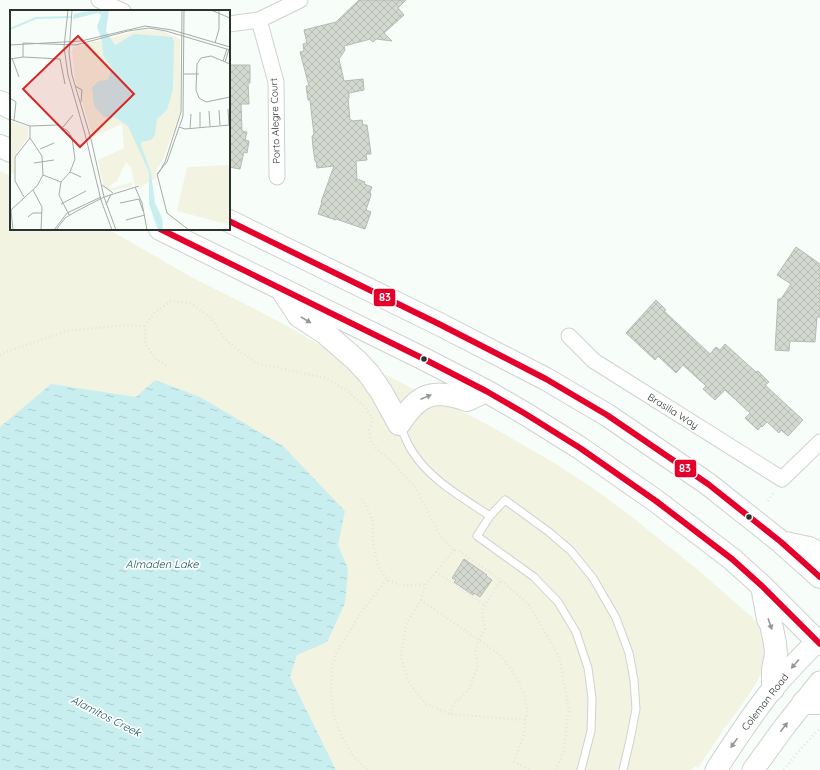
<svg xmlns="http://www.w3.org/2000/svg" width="820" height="770" font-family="Quicksand,sans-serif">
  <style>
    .park { fill: #f3f3e1 }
    .water { fill: url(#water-ripples) }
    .building { fill: url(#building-cross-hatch); stroke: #b6b9b4 }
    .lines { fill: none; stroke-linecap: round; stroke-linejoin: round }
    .lane-casing { stroke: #ced3cf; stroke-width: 9 }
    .street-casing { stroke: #ced3cf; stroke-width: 17 }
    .secondary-casing { stroke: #ced3cf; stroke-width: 23 }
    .primary-casing { stroke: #ced3cf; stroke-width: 24 }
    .path { stroke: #e3e5e4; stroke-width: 2.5; stroke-dasharray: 1 3; stroke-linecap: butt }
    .lane { stroke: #fefffe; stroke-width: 7 }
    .street { stroke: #fefffe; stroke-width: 15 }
    .secondary { stroke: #fefffe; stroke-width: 21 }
    .primary { stroke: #fefffe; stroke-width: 22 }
    .bus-1-casing { stroke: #fff; stroke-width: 9 }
    .bus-1 { stroke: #e4002b; stroke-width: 6 }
    .oneway { fill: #959896 }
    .bus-dot { fill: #2c322d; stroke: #fff; stroke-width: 1.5 }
    .labels { text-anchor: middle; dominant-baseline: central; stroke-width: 3.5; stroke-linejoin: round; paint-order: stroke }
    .street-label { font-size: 10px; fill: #2c322d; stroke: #fff }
    .water-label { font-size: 11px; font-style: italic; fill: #0e575c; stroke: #fff }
    .inset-river { fill: none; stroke: #c9eef0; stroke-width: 2 }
    .inset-road { fill: none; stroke: #a6aca7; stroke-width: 1 }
    .view { fill: #d62828; fill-opacity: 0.15; stroke: #d62828; stroke-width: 2 }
    .inset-edge { fill: none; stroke: #2c322d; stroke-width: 2 }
    .line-badge { stroke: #fff; stroke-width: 1.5 }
    .badge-label { font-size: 11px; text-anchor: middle; font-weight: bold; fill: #fff }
  </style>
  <defs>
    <pattern id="water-ripples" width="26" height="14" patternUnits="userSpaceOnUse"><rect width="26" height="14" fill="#c9eef0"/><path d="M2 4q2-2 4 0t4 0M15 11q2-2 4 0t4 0" fill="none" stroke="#adcdce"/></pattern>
    <pattern id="building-cross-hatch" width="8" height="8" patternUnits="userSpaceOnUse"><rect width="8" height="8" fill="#d4d9d0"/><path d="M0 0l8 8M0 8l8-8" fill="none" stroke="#b6bbb3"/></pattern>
  </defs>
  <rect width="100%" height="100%" fill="#f7fdf8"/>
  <path class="park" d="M0 171 11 176V229H108L193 278 255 309 289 327 338 356 370 367 416 390 446 403 492 427 556 464 587 484 623 510 697 569 753 618 762 630 767 646 762 671 757 682 744 702 726 726 698 768 695 766 692 770H0Z"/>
  <path class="water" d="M155 380 200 397 283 446 345 511 338 545 348 569 345 603 327 642 297 655 290 677 336 770H0V427L51 384 136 397Z"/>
  <path class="building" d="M359 0H406L398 8 404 15 384 33 392 41 376 39 373 42 369 39 367 40 344 46 345 50 339 59 344 81 363 79 364 90 349 93V98H348L350 120H352V121L362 120 363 125H367L371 154H366L367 160 356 161 357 179 365 182 364 184 372 187 370 192 371 195 366 210 371 212 365 229 336 219V220L318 214 322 202H321L334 166 317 168 316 161H315L313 147 312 136 314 135 310 100H308L306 86H309L300 52 304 51 303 44 307 43 304 30 336 22Z
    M229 65H250V83H248L249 104H241L242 131 247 132 245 140 249 141 247 153 244 152 240 169 229 167Z
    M796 247 820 264V317H817L815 342 790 341 789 351 775 350 778 299H781L791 284 777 275Z
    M656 300 666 310 664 311 710 354 716 347 720 350 725 344 756 372 758 371 769 382 765 385 803 420 788 436 781 430 779 433 767 422 762 427 761 426 758 430 745 418 750 413 725 390 715 400 703 389 706 386 683 365 676 373 658 356 655 360 626 333Z
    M464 559 487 575 486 576 492 580 480 597 474 593 473 595 454 582 456 580 452 578Z"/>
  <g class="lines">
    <g class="lane-casing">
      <path id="lane" d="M400 426C404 435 407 443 412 451 430 480 463 498 490 516
        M581 770 591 731 592 698 588 668 576 632 558 602 534 577 477 536 490 516 505 500 549 532 571 551 593 578 616 618 629 653 634 680 636 709 630 740 623 770"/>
    </g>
    <g class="street-casing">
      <path id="street" d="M99 0 120 10 123 11
        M259 20 276 82 277 177
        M229 24 259 20 300 0
        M569 336 594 361 782 479 820 442"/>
    </g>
    <g class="secondary-casing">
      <path id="secondary" d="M716 770C734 742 753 713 774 687 789 670 804 654 820 638
        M753 770 785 726 820 682"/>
    </g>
    <g class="primary-casing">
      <path id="primary" d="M0 102 11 108
        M0 146 11 151
        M229 221 439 324 546 379 607 415 708 484 781 542 820 577
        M160 229 424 359 486 391 524 413 580 448 656 501 732 559 762 586 820 644
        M282 290 299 316 325 333 356 360 369 374 382 393 399 424C419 394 432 388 467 400L486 391
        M785 543 809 548 820 554
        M762 586 768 619 771 624 775 643 776 654 773 670V689
        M803 703H820"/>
    </g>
    <path class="path" d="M0 355 3 353 67 331 125 325 145 326
      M166 366 156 359 146 345 145 326 154 313 171 301 190 303 210 317 228 342 256 363 325 378 348 391 365 407 373 419 369 430 371 442 379 452 390 460 415 487 441 537 454 550 459 551 501 580 529 605 559 656 569 709 564 750 556 770
      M362 499 373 520V543L378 565 387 580 405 586 426 584
      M768 501 774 492
      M454 550 426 584 421 600 406 625 401 657 409 683 425 703 450 714 526 720
      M436 572 485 605
      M421 600 499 654 512 670 524 693 527 711 523 737 514 762 531 770
      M450 714 455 702 463 696 469 689 478 665 475 653 479 640 485 629 482 616 483 608 501 580
      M367 770 353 756 342 737 334 717 331 697 332 668 336 653 365 607 387 580
      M784 770 797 753 820 728"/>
    <use href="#lane" class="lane"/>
    <use href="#street" class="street"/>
    <use href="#secondary" class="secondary"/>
    <use href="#primary" class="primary"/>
    <g class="bus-1-casing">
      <path id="bus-1" d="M229 221 439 324 546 379 607 415 708 484 781 542 820 577
        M160 229 424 359 486 391 524 413 580 448 656 501 732 559 762 586 820 644"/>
    </g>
    <use href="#bus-1" class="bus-1"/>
  </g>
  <defs><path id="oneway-solid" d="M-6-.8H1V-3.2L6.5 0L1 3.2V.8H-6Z"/></defs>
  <g class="oneway">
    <use href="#oneway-solid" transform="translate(306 320) rotate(31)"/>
    <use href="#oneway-solid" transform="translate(426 397) rotate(-22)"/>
    <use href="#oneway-solid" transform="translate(770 624) rotate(71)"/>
    <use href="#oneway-solid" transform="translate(795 664) rotate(131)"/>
    <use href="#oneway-solid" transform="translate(784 727) rotate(-52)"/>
    <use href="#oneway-solid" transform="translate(734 743) rotate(125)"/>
  </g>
  <g class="bus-dot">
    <circle cx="424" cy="359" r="3.5"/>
    <circle cx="749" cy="517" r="3.5"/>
  </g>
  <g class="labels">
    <g class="street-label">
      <text transform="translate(275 121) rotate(-92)">Porto Alegre Court</text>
      <text transform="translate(673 411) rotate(32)">Brasilia Way</text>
      <text transform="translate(765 702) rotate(-52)">Coleman Road</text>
    </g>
    <g class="water-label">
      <text x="162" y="564">Almaden Lake</text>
      <text transform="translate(106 716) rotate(27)">Alamitos Creek</text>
    </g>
  </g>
  <g transform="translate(10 10)">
    <rect width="220" height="220" fill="#f7fdf8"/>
    <path d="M220 155V215L167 201 177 157Z" fill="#f3f3e1"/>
    <path d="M131 20 152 21 170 29V102L153 150 145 162 147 168 130 177V174L125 176 121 158 116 152 107 171 99 176 100 179 122 172V176L99 181 94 177 88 150 114 138 112 114 83 127 65 69 62 41 64 37ZM0 111 18 117V127L4 147V163L0 164Z" fill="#f3f3e1"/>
    <path d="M84 0H99L96 21 105 35 124 24 162 27 164 32 163 79 157 100 147 109 145 125 141 130 131 132V135L141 163 145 193 152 208 153 220H148L139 194V162L118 116 106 108 94 107 84 96 82 77 89 71 98 70 102 58 93 45 92 31 87 17 91 5 88 3 63 9 64 4Z" fill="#c9eef0"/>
    <path class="inset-river" d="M0 19 26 8 61 7"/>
    <path class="inset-road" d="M58 0 54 37 58 65 75 124 91 190 102 220M62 0 59 43 62 65 81 129 94 187 106 220M201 0 220 8M13 33 66 35 118 21 139 18 156 21 220 40M13 33V47M205 33 209 19V0M0 35 71 31 135 16 162 20 220 37M2 48 9 67M0 49 13 47 50 49 55 74M213 51 217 39M215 52 219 39M220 54 201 46 191 48 187 54 186 80 189 88 196 92 220 87M174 64H189M65 76 72 80 71 92M0 88 6 92 4 111M218 99 219 115M209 100 210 115M199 101 200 116M0 109 20 116 48 115 58 121 62 128 65 149 60 162 51 172 49 185 59 205M53 117 63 105M169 117 175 119 220 115M190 118V102M180 119 181 104M30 139 44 133M24 153 44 150M60 162 71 167M147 164 157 152 173 106 174 0M147 164 157 203 179 220M148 164 155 152 171 102 172 0M33 165 51 172M92 175 103 183M125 177 132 193 137 220M23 180 32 197 31 220M14 187 5 171V147L20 128M129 189 133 201M110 193 129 189M51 194 76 181M96 195 101 184M18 207 23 203H32M116 210 135 205M3 220 1 200 27 176 33 165 32 146 20 128V116M44 220 57 203 91 187M46 220 55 208 65 202 94 187 129 176"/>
    <path class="view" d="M68 26 124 84 70 137 13 79Z"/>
    <rect width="220" height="220" class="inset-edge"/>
  </g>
  <g class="line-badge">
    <rect x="373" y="288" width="23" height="19" rx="4" fill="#e4002b"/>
    <rect x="674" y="459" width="23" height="19" rx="4" fill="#e4002b"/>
  </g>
  <g class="badge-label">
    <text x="385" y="301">83</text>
    <text x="685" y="472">83</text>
  </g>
</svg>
